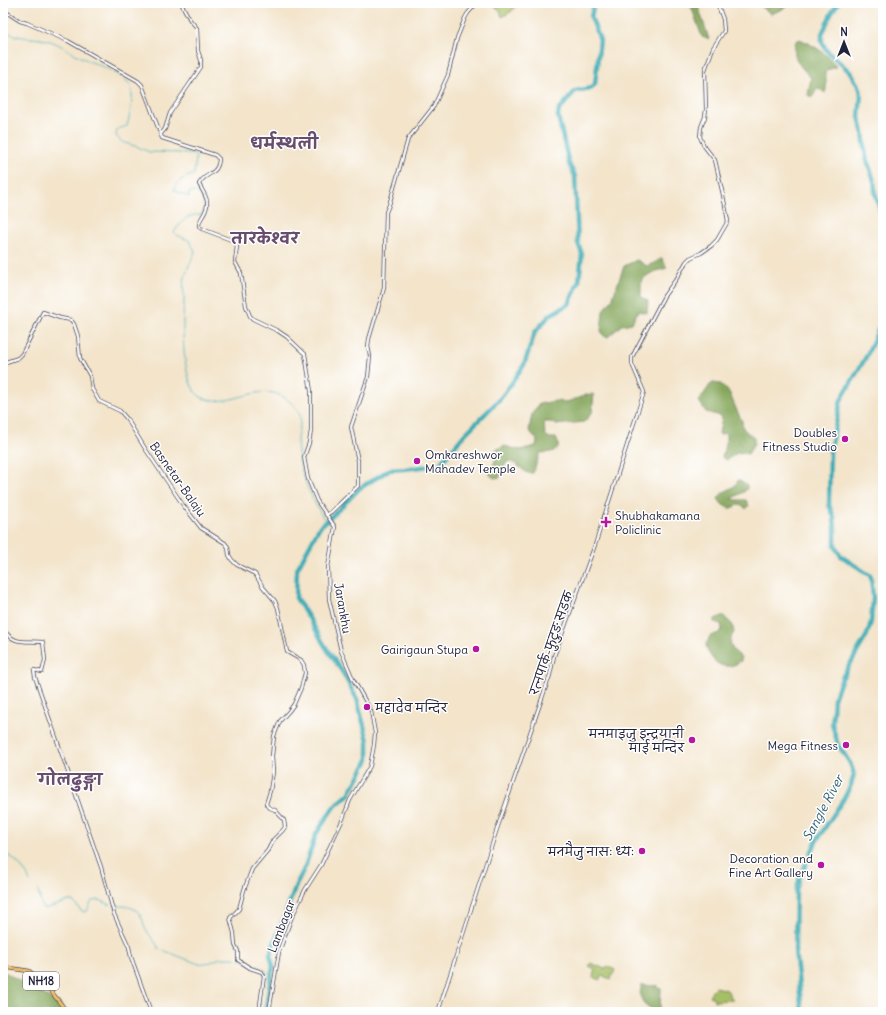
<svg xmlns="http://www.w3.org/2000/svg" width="886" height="1015" font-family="Delius,'Playpen Sans Deva',sans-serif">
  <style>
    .green { fill: #a6bf65; stroke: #647050 }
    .forest { fill: #84a65a; stroke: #53644a }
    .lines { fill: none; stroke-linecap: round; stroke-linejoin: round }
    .stream { stroke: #3aacb6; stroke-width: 1 }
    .river { stroke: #3aacb6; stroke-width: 4.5 }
    .tertiary-casing { stroke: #413f50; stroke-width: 4 }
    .primary-casing { stroke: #413f50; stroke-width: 4.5 }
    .tertiary { stroke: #fff; stroke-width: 2.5 }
    .primary { stroke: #f5c16b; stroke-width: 3 }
    .poi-dot { fill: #b5179e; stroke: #fff; stroke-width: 1.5 }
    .labels { text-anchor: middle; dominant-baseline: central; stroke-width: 3; stroke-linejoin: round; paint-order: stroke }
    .shield { fill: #fff; stroke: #646476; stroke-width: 1 }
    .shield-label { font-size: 11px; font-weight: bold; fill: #22223b }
    .poi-label { font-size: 12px; fill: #22223b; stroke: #fff; text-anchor: end }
    .street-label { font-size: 12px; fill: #22223b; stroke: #fff }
    .water-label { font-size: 13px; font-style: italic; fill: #2d6072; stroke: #fff }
    .district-label { font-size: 16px; font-weight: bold; fill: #674d6e; stroke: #fff }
  </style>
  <rect width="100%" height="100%" fill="#fff"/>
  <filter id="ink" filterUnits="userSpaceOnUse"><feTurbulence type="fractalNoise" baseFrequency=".025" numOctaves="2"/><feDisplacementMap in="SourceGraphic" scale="8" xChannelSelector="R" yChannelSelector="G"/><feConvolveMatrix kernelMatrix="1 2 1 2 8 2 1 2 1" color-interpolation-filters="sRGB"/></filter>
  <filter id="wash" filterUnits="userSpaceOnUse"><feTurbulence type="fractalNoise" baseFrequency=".012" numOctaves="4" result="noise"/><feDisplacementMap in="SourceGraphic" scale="16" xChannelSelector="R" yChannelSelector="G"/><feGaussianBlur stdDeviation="0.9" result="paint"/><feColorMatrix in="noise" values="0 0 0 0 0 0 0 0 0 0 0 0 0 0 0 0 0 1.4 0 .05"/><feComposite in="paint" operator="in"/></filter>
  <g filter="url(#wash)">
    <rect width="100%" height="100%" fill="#f3e4ca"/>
    <path class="green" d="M490 3H519L512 11 502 17 500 10Z
      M591 963 605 969 607 966 615 970 611 979 602 976 599 980 593 976 595 969 589 966Z
      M715 987 727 990 733 1000 714 1001V998L709 996 713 989Z"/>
    <path class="forest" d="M690 3H697L709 39 702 37Z
      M757 3H792L787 7 771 14Z
      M800 39C814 46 828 53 836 67L827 70C824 78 828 86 825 93L821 90 817 89 812 98 808 95 811 78C801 66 791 60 796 41Z
      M662 258 667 268C656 271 648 273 641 281V297L648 301 647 313 638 311 632 323 622 325 608 337 604 336 601 331 603 311 612 300 624 266 637 260 647 266 656 262Z
      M713 383 721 384 729 392 737 411 742 421 743 428 748 433 754 437V444L748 454C736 450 736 455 726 460L722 457 726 444V434L724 433 721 435 719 434 722 417 721 416 706 412 699 401 710 385Z
      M593 394 594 395 592 413 584 422 556 425 551 422H544L545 435 550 438H556C564 453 550 452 540 453L533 473H527L516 464 509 461 506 463 500 477 494 478 489 474 495 461V450L504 446 520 450 536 446 537 440 529 430 532 414 539 404 555 401 567 402 586 395Z
      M738 480 747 485V488L745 491 731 499 736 500H746L749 506 746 509 744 506 738 505 732 508H729L723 505 718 499C722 489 736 490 738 480Z
      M723 616 732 624 734 632C727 644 731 649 741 657V661C724 673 711 663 706 645L710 636 719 633 722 630 721 624 714 622V620L717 618Z
      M3 971 60 1004 64 1012H3Z
      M642 985 655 986 658 985 657 987 661 989 660 1007 662 1012C647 1009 636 1001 642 985Z"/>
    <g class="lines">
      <path class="stream" d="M3 30C16 39 32 37 47 40 61 44 65 49 77 55 92 64 109 67 123 78 125 80 128 82 130 84 135 94 130 115 127 126L117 129 116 136 122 142 138 147 149 152 181 153 195 155 196 158 194 174C185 178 177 180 174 190L189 197V193L196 192 203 199 205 209 201 215C186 214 183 221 174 232L177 235 190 241 195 252C191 261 186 271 184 281 182 288 185 295 184 302 182 321 181 387 201 397 233 413 268 369 298 411 304 419 297 431 297 440 298 470 310 497 326 522
        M3 844 4 849 7 854 16 861 27 874 30 882
        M38 891 42 907 45 909 69 901H73L79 909 84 912 87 911 92 901 100 900 110 905
        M114 906C129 906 137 906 143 921 144 924 144 927 146 930 151 937 156 942 159 949L165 951 199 964 211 962 220 958H236
        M240 959 267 971 271 975"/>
      <path class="river" d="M838 3 831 14 822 34V42L827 51 850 72 860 89 861 95 859 117 863 132 866 157 874 181 875 192 883 220
        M265 1012 273 966 270 954 297 883 305 867 316 834 333 808 349 794 368 760V741L357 699 343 673 325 646 309 618 296 598 297 569 320 526 326 522 360 488 389 470 405 469 439 465 465 434 500 399 509 387 524 365 535 332 550 315 569 304 579 281 582 254 578 243 575 176 569 164 558 116 559 110 575 91 591 88 595 84 600 40 591 17 594 3
        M802 1012 795 950 796 891 800 877 817 840 843 800 851 785 854 774 850 763 838 745 832 724 834 699 842 678 867 635 871 622 873 598 871 576 841 556 835 546V529L834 517 829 505 830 451 841 400 866 357 883 319"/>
    </g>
  </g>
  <g filter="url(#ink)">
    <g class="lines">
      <g class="tertiary-casing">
        <path id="tertiary" d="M3 10 20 21 27 23 68 41 138 81 142 85 162 138 215 155 219 159C218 176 205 172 199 184 205 196 211 201 204 214 201 219 199 221 199 226L202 229 234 241 237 246 235 262 241 273 246 306 250 316 253 319 278 331 287 337 305 354 311 391V431L309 443 304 457 308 479 317 501 335 527 328 567 329 599 341 651 353 679 371 711 375 733 374 745 370 766 350 800 342 821 321 865 305 890 291 919 279 952 269 1012
          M160 135 165 129 170 113 201 67V60L198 51 197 28 190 20 181 3
          M3 363 18 358 22 354 43 312 60 318 71 320 74 324 78 336 80 358 90 376 92 389 99 401 120 411 127 419 146 450 183 505 201 528 225 543 228 547 229 555 232 560 237 565 255 574 263 587 275 601 278 608 287 652 301 660 304 665 305 673 301 688 294 704 289 711 280 721 274 736 272 756 273 772 270 791 266 804 268 807 275 810 284 820 285 827 283 830 273 840 268 850 252 869 244 890 239 909 230 918 234 933 235 945 238 951V960L250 968 262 972 264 976 259 1012
          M326 515 331 512 358 486V461L351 427 368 377 370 356 368 346 369 339 384 288 386 212 389 205 408 139 434 106 448 75 457 38 465 18 468 13 477 3
          M3 628C13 646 26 640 43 642L45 660 42 672 34 670 35 677 101 867 114 914 129 947 131 957 151 1012
          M438 1012 496 832 550 675 554 656 595 545 644 392 632 364V357L664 296 677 278 686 262 690 258 701 253 711 246 717 240 728 221 723 195 715 160 704 146 700 137 701 127 705 117 706 109 705 70 713 48 724 31 723 19 717 3"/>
      </g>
      <g class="primary-casing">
        <path id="primary" d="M3 967 29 971 47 986 67 1012"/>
      </g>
      <use href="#tertiary" class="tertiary"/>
      <use href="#primary" class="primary"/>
    </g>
  </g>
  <g class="poi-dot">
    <circle cx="845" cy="439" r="4"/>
    <circle cx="417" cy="461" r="4"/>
    <path d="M604 516h4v4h4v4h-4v4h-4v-4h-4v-4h4z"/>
    <circle cx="476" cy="649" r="4"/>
    <circle cx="367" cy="707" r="4"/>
    <circle cx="692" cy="740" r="4"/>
    <circle cx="846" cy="745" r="4"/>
    <circle cx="642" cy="851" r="4"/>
    <circle cx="821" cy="865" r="4"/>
  </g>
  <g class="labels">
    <rect class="shield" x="23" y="972" width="36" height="18" rx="3"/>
    <g class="shield-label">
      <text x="41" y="981">NH18</text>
    </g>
    <g class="poi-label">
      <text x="837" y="432">Doubles<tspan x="837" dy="14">Fitness Studio</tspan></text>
      <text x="425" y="454" text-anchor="start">Omkareshwor<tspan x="425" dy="14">Mahadev Temple</tspan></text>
      <text x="615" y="515" text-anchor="start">Shubhakamana<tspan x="615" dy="14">Policlinic</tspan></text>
      <text x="468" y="649">Gairigaun Stupa</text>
      <text x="375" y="707" text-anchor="start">महादेव मन्दिर</text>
      <text x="684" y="733">मनमाइजु इन्द्रयानी<tspan x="684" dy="14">माई मन्दिर</tspan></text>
      <text x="838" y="745">Mega Fitness</text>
      <text x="634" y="851">मनमैजु नासः ध्यः</text>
      <text x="813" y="858">Decoration and<tspan x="813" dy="14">Fine Art Gallery</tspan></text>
    </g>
    <g class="street-label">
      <text transform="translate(178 479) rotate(55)">Basnetar-Balaju</text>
      <text transform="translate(343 608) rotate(80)">Jarankhu</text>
      <text transform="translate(551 643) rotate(-71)">रत्नपार्क-फुटुङ सडक</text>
      <text transform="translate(281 926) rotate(-69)">Lambagar</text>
    </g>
    <g class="water-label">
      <text transform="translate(823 808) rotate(-62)">Sangle River</text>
    </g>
    <g class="district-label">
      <text x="284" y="143">धर्मस्थली</text>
      <text x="265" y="238">तारकेश्वर</text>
      <text x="70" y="779">गोलढुङ्गा</text>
    </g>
  </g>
  <rect width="886" height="1015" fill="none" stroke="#fff" stroke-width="16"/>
  <g transform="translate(844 42)" stroke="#ffffff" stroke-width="3" paint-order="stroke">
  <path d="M0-3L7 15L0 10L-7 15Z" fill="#22223b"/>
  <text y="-6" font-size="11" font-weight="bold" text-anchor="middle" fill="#22223b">N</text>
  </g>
</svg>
